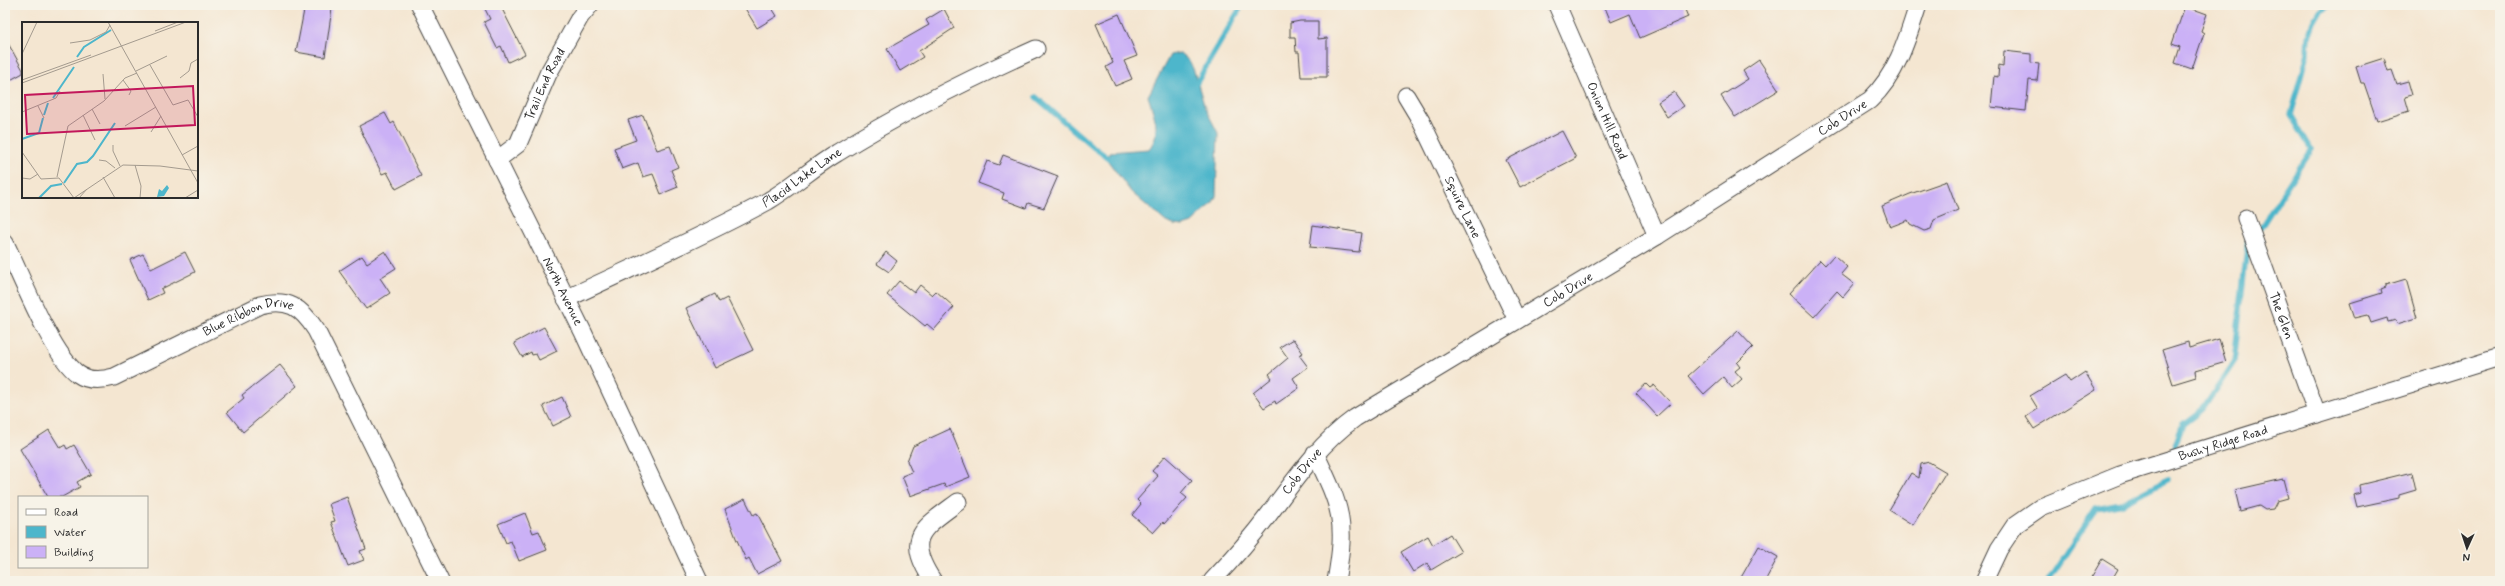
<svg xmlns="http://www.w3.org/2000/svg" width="2505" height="586" font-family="Mynerve,sans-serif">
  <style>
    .water { fill: #4db6cb; stroke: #3c707b }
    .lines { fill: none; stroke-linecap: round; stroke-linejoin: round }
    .stream { stroke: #4db6cb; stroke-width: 5.5 }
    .building { fill: #cbb1f6 }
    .minor-casing { stroke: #494744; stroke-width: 19 }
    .minor { stroke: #fff; stroke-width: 17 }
    .labels { text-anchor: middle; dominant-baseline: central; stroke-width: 3; stroke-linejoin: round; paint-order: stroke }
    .street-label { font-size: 13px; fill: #2b2b2b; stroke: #f7f3e8 }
    .inset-river { fill: none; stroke: #4db6cb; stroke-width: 2 }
    .inset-road { fill: none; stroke: #a49b8f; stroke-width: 1 }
    .view { fill: #c2185b; fill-opacity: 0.15; stroke: #c2185b; stroke-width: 2 }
    .inset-edge { fill: none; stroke: #2b2b2b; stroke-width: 2 }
  </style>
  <rect width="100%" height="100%" fill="#f7f3e8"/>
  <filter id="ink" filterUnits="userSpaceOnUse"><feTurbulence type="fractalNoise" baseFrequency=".025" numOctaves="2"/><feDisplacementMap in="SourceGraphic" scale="8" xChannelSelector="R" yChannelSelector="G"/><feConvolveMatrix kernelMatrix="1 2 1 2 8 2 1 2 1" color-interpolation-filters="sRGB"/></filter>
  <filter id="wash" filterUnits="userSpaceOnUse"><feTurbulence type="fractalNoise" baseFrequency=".012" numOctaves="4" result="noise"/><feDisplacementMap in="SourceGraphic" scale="16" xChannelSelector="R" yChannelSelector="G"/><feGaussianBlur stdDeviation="0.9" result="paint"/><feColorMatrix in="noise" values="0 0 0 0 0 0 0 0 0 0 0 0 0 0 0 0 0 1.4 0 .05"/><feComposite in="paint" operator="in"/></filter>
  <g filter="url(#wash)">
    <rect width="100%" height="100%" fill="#f4e6d1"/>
    <path class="water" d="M1180 53 1190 62 1194 71 1205 108 1218 133 1216 196 1212 204 1192 223 1183 226 1174 225 1166 222 1131 192 1108 161 1109 152 1149 149C1162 132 1154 115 1148 96L1170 55Z"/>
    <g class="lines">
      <path class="stream" d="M1193 89 1242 5
        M1036 97 1093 147 1114 162
        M2254 233 2263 224 2311 149 2291 115 2308 54 2309 36 2314 22 2321 10 2330 5
        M2173 451 2183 424 2203 409 2234 362 2248 239
        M2048 581 2096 508 2122 503 2168 479"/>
    </g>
    <g id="blocks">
      <path class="building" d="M305 5 332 8 325 57 296 52Z
        M483 5H500L525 54 508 62 501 46 497 48 484 22 490 19Z
        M743 5H770L777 16 757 28Z
        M1604 5H1683L1688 17 1640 38 1630 14 1611 22Z
        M2185 6 2207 14 2201 31 2204 33 2192 69 2175 63 2180 47 2172 44Z
        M944 9 954 28 919 51 923 57 900 71 887 49 929 25 926 20Z
        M1119 14 1137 56 1124 61 1132 79 1115 86 1106 67 1113 63 1096 24Z
        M1300 21H1318V39L1327 38V77H1301L1299 52H1296L1295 37H1290V23Z
        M5 38 23 70V73L5 83Z
        M2004 51 2031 54V63L2039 64 2037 81 2029 80 2026 111 1991 107 1994 76 1998 77 1999 65 2003 66Z
        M2384 58 2388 71 2392 70 2397 84 2408 81 2412 95 2405 97 2409 111 2377 121 2364 83H2361L2356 67Z
        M1759 60 1779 90 1735 117 1721 96 1748 79 1743 71Z
        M1674 92 1684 106 1667 117 1658 102Z
        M385 113 391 124 394 122 421 176 396 189 387 172 382 174 359 126Z
        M643 115 657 150 670 146 678 167 671 170 678 187 661 194 653 174 643 177 638 163 622 169 614 148 636 140 628 120Z
        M1562 131 1576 158 1520 187 1506 160Z
        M1003 155 1058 176 1044 208 1028 203 1026 208 1002 199 1004 193 978 183 987 161 999 165Z
        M1947 181 1958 210 1934 220 1931 229 1924 231 1910 224 1908 220 1890 227 1882 206 1910 194Z
        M1313 225 1362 233 1359 252 1310 247Z
        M385 251 396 268 380 278 390 293 366 309 339 271 362 256 367 263Z
        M185 252 195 272 161 289 163 293 148 300 130 260 143 254 151 269Z
        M886 252 897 261 889 272 877 264Z
        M1834 255 1847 267 1841 274 1854 284 1843 297 1837 291 1814 317 1789 294 1820 260 1825 265Z
        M2406 279 2417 318 2397 324 2396 320 2388 322 2387 318 2371 323 2368 315 2355 318 2350 303 2382 293 2381 289 2386 287V285Z
        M899 281 914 293 920 285 932 295 936 291 954 307 934 330 927 324 925 326 887 295Z
        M715 294 719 302 727 298 753 350 715 368 686 308Z
        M544 327 557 351 539 360 536 354 532 355 531 352 522 357 514 343Z
        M1738 331 1753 347 1737 363 1740 367 1735 371 1742 379 1732 388 1723 377 1704 394 1688 376Z
        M1293 339 1303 353 1299 355 1308 367 1293 378 1299 388 1276 404 1275 401 1264 408 1253 393 1272 378 1269 374 1288 358 1280 347Z
        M2219 339 2226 362 2195 371 2196 377 2173 384 2162 350 2188 342 2189 348Z
        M280 365 297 386 243 432 227 412 244 398 242 395Z
        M2085 372 2096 390 2034 429 2026 417 2038 409 2030 396 2065 375 2070 382Z
        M1646 384 1650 388 1654 385 1671 403 1657 416 1636 393Z
        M562 397 571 417 553 426 543 406Z
        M950 429 970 477 945 487 944 484 910 496 902 476 912 472 907 461 913 446Z
        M49 430 60 448 65 445 67 449 74 445 91 474 77 482 80 487 62 497H48L20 449Z
        M1165 456 1192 480 1181 493 1187 498 1164 524 1163 522 1153 533 1132 515 1141 504 1137 500 1158 476 1152 471Z
        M1929 462 1946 472 1913 525 1889 510 1911 473 1919 478 1921 464Z
        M2412 472 2416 490 2399 495V498L2357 507 2354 495 2360 493 2359 485Z
        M2283 479 2288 498 2277 501 2273 509 2265 510 2259 506 2240 511 2235 490Z
        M347 497 366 549 360 551 364 560 348 566 331 522 335 521 329 504Z
        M745 499 753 515 757 513 782 561 757 574 749 558 746 560 736 538 725 509Z
        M525 513 533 533 539 531 547 550 519 561 511 541 506 543 498 524Z
        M1450 534 1461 552 1431 570 1427 563 1413 572 1401 552 1428 536 1433 545Z
        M1759 546 1778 557 1765 581H1739Z
        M2102 559 2118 569 2111 581H2089Z"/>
    </g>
  </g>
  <g filter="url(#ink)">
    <use href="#blocks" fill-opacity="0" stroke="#494744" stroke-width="1"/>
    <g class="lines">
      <g class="minor-casing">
        <g id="minor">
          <path id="s1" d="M420 5 583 332 699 581"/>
          <path id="s2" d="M1557 5 1657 236"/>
          <path id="s3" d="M1406 96 1421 121 1517 320"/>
          <path id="s4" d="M497 160 518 144 548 74 580 17 590 5"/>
          <path id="s5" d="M2246 218 2317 414"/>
          <path id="s6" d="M5 243C21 275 51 354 78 374 89 382 103 380 114 377L260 305C288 298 301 307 316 330L440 581"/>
          <path id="s7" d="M566 299C633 267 702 237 768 201 792 187 813 167 837 153 901 113 967 80 1036 49"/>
          <path d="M1315 453C1341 508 1347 520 1336 581"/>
          <path d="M933 581C904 537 922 529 958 502"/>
          <path id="s8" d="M1212 581C1233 559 1252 537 1270 513 1296 478 1319 444 1355 418L1657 236 1870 100C1897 74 1907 40 1918 5"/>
          <path id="s9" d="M1984 581 1999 549 2015 525 2041 507 2120 475 2500 357"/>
        </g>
      </g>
      <use href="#minor" class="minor"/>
    </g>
  </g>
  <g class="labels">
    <g class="street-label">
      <text stroke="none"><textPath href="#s4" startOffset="92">Trail End Road</textPath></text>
      <text stroke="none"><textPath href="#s8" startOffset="790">Cob Drive</textPath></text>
      <text stroke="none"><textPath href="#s2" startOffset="126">Onion Hill Road</textPath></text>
      <text stroke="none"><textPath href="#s7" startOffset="266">Placid Lake Lane</textPath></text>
      <text stroke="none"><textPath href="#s3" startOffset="125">Squire Lane</textPath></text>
      <text stroke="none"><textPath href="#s8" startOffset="466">Cob Drive</textPath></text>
      <text stroke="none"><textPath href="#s1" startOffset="320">North Avenue</textPath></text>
      <text stroke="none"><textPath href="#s5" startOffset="104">The Glen</textPath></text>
      <text stroke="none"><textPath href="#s6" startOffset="337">Blue Ribbon Drive</textPath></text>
      <text stroke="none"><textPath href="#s9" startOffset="289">Bushy Ridge Road</textPath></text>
      <text stroke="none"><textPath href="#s8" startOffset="142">Cob Drive</textPath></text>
    </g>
  </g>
  <g transform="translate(22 22)">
    <rect width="176" height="176" fill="#f4e6d1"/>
    <path d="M145 163 147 166 142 174 135 175 137 167 140 169Z" fill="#4db6cb"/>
    <path class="inset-river" d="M55 35 62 25 89 8M31 76 52 45M22 93 26 81M0 117 17 111 21 96M42 161 55 142 65 140 71 134 93 101M17 176 29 164 40 162"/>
    <path class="inset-road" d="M86 0 176 161M133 9 156 0M48 21 68 18 84 10 88 3M0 32 15 0M128 43 151 83 166 78 176 95M114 49 145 34M81 52 83 77M158 56 167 49 169 41 176 37M0 58 69 33M101 58 109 69 107 73M0 61 164 0M16 84 22 96M70 87 78 102M0 90 34 76 38 69M61 93 73 118M103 104 134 85M129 110 139 94M91 123V129L98 144M0 130 19 157 37 156 52 176M160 133 176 124M77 138 84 139 93 146M113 143 119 164 118 176M35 155 46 104 82 79 103 56 115 51M81 155 93 176M0 156 8 157 16 152M52 176 101 143 138 144 176 149M57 176 65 167M163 176 176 168"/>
    <path class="view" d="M171 64 173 103 5 112 3 73Z"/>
    <rect width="176" height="176" class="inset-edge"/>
  </g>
  <rect width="2505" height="586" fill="none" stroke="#f7f3e8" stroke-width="20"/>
  <rect x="18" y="496" width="130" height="72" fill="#f7f3e8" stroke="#a5a39c"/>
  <rect x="26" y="509" width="20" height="6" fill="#ffffff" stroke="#a5a39c"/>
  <text x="54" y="516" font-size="12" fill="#2b2b2b">Road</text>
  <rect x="26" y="526" width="20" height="12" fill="#4db6cb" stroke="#a5a39c"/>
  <text x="54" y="536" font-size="12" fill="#2b2b2b">Water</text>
  <rect x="26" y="546" width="20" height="12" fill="#cbb1f6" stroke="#a5a39c"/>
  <text x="54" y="556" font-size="12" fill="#2b2b2b">Building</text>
  <g transform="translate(2467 548) rotate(183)" stroke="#f7f3e8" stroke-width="3" paint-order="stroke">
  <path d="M0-3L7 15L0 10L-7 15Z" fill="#2b2b2b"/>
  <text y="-6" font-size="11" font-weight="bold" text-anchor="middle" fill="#2b2b2b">N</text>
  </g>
</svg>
